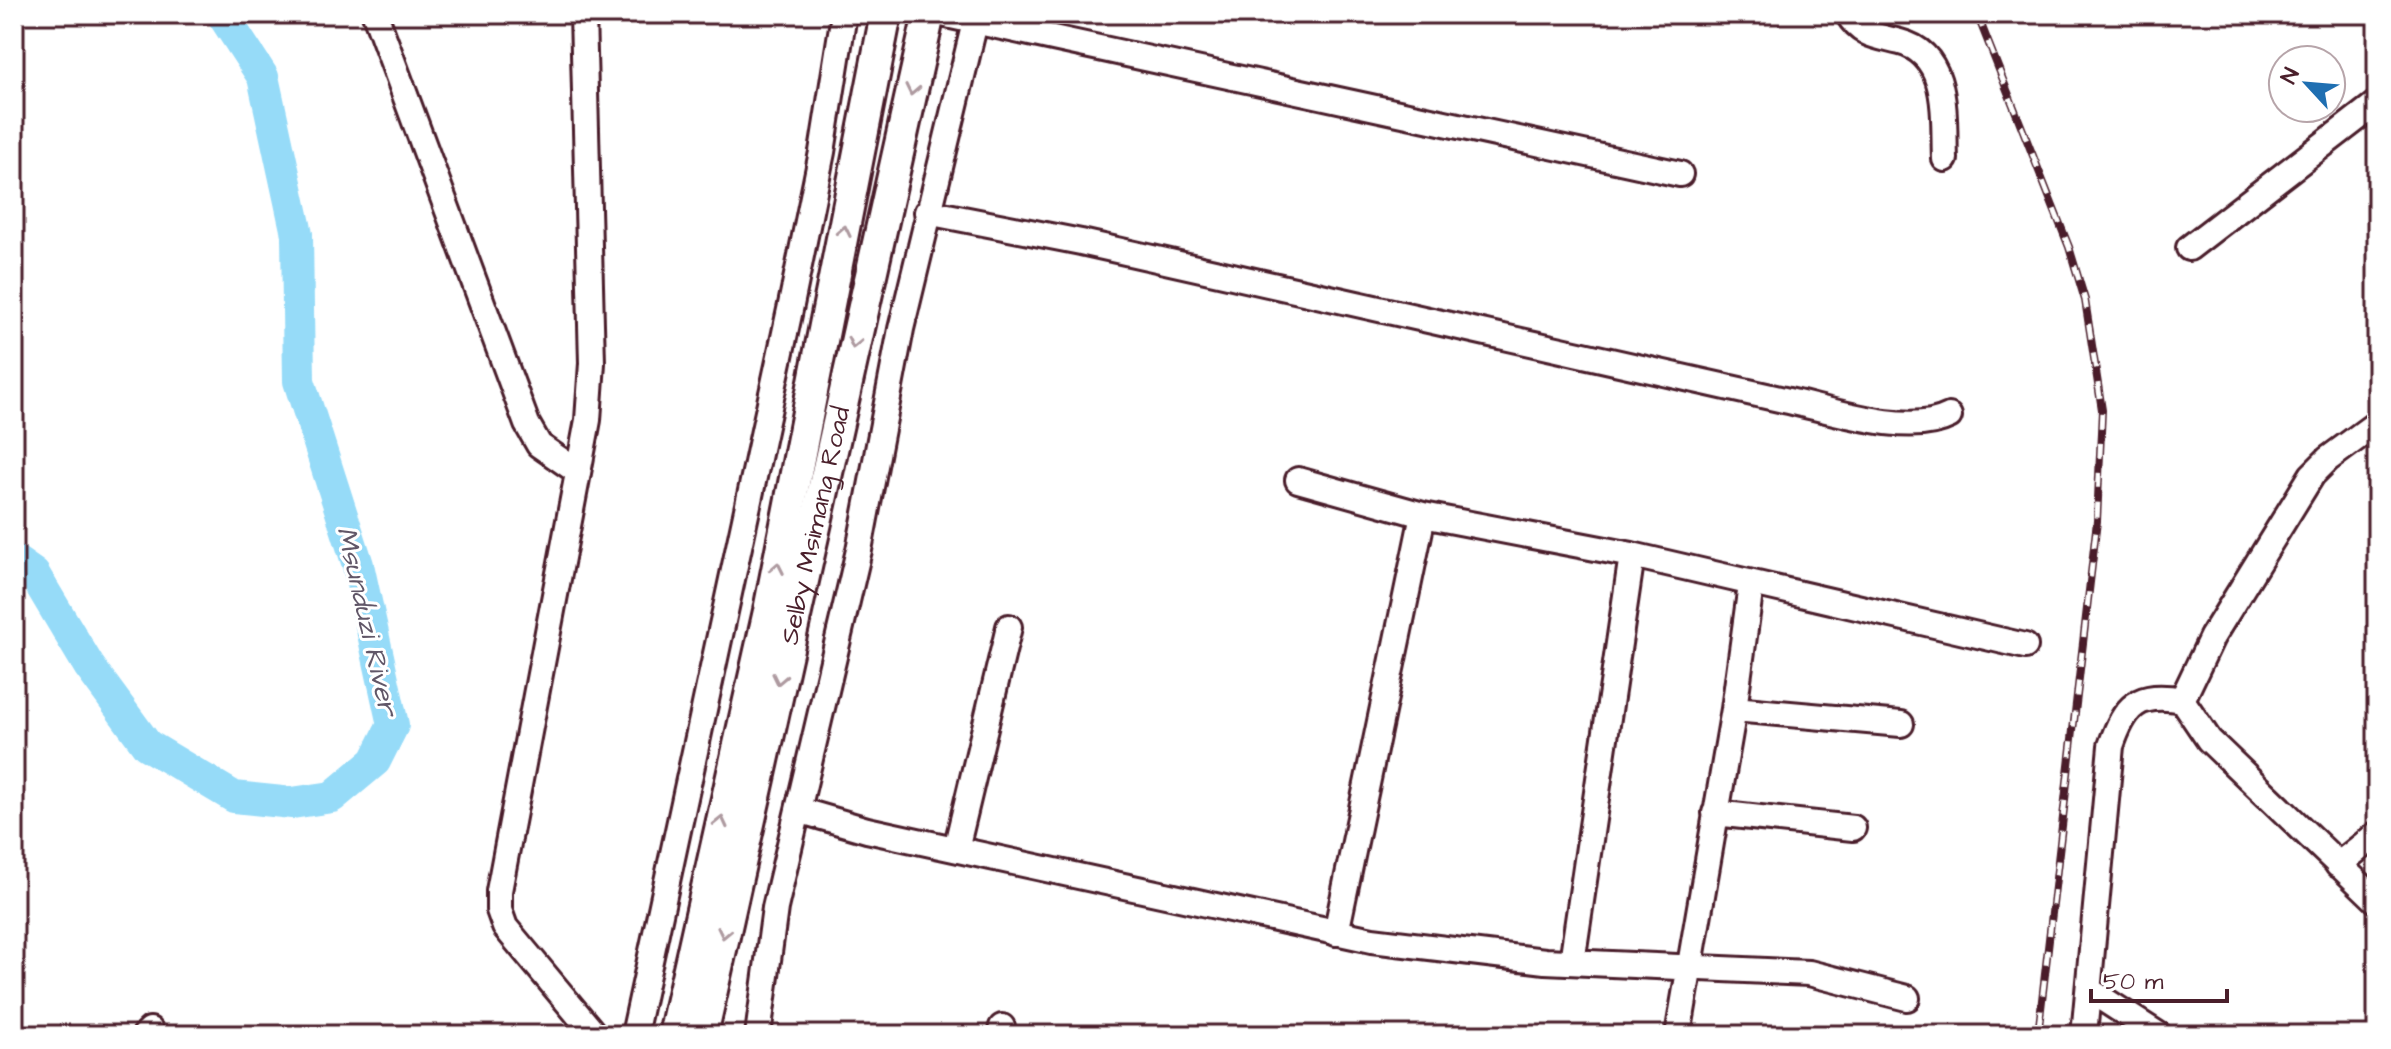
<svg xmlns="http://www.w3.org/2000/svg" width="2391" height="1049" font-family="'Architects Daughter',sans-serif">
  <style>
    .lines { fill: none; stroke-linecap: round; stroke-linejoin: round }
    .river { stroke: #96dbf8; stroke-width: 32 }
    .minor-casing { stroke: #4a1f2b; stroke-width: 30 }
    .major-casing { stroke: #4a1f2b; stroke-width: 36 }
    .minor { stroke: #fff; stroke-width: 24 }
    .major { stroke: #fff; stroke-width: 30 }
    .rail-casing { stroke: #4a1f2b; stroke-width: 8 }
    .rail { stroke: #fff; stroke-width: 5; stroke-dasharray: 15; stroke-linecap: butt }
    .oneway { stroke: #ae9aa0 }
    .labels { text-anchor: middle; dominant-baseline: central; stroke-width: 6; stroke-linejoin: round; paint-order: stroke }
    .street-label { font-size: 26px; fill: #4a1f2b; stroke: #fff }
    .water-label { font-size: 28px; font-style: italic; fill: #615768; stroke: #fff }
  </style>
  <rect width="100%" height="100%" fill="#fff"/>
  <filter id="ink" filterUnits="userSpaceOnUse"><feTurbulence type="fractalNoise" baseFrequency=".0125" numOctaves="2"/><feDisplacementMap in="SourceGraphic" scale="16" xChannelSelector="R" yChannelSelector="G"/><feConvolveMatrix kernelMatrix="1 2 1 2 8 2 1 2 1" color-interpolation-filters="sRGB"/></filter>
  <g filter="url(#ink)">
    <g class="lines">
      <path class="river" d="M14 560 34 574 89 666 147 745 234 797 292 803 332 797 375 761 393 725 358 565 299 381 297 234 263 77 222 14"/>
      <g class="minor-casing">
        <path id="minor" d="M375 14 527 424 539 445 578 472
          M583 14 592 363 588 420 499 891V910L505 927 595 1035
          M942 14 1680 174
          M1848 14C1861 36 1877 36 1900 42 1951 55 1943 118 1945 159
          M927 212 1081 242 1784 400C1828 409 1909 437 1949 416
          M2189 248 2377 103
          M2377 423 2328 459 2312 475 2212 637 2182 700 2209 740 2377 901
          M1298 480 1423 515 1632 555 2025 646
          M1734 709 1901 724
          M798 810 867 830 1372 940 1545 961 1809 973 1907 998
          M1715 813 1853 828
          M956 849 1009 627
          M2338 865 2377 834
          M1336 933 1423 515
          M1572 962 1632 555
          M2089 990 2159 1035
          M145 1035 150 1030
          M634 1035 791 305 822 152 844 14
          M758 1035 775 908 859 550 901 329 977 14
          M1000 1035 1002 1027
          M1678 1035 1734 709 1751 585
          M2084 1035 2111 746C2125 705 2138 692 2182 700"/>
      </g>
      <g class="major-casing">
        <g id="major">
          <path d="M674 1035 769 611 886 14"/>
          <path id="s1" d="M702 1035 929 14"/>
        </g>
      </g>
      <use href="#minor" class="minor"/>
      <use href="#major" class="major"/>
      <g class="rail-casing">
        <path id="rail" d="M1977 14 2069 247 2085 300 2102 410 2097 521 2038 1035"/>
      </g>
      <use href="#rail" class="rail"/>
    </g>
    <defs><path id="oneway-chevron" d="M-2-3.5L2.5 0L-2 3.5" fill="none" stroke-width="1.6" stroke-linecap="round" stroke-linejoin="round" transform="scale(2)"/></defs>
    <g class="oneway">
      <use href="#oneway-chevron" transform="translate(912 90) rotate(102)"/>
      <use href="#oneway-chevron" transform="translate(844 231) rotate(-78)"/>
      <use href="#oneway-chevron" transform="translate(854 343) rotate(103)"/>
      <use href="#oneway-chevron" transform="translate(777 568) rotate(-79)"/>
      <use href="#oneway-chevron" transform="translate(779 679) rotate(102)"/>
      <use href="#oneway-chevron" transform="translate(721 822) rotate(-77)"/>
      <use href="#oneway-chevron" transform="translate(724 933) rotate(102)"/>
    </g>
  </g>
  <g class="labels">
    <g class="street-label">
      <text stroke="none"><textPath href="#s1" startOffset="522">Selby Msimang Road</textPath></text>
    </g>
    <g class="water-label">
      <text transform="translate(367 621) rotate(77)">Msunduzi River</text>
    </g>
  </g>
  <rect width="2391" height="1049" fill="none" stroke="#fff" stroke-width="48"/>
  <rect x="24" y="24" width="2343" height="1001" fill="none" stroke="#4a1f2b" stroke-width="3" filter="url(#ink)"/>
  <g transform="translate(2307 84) rotate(296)"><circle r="38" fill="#ffffff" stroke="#b7a5aa" stroke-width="2"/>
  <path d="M0-6L14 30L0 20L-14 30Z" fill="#1f6fb2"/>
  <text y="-12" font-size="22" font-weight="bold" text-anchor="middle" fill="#4a1f2b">N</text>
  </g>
  <path d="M2091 989v12h136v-12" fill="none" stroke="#4a1f2b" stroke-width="4"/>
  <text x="2103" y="989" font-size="24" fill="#4a1f2b" stroke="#ffffff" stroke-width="6" paint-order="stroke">50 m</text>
</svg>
